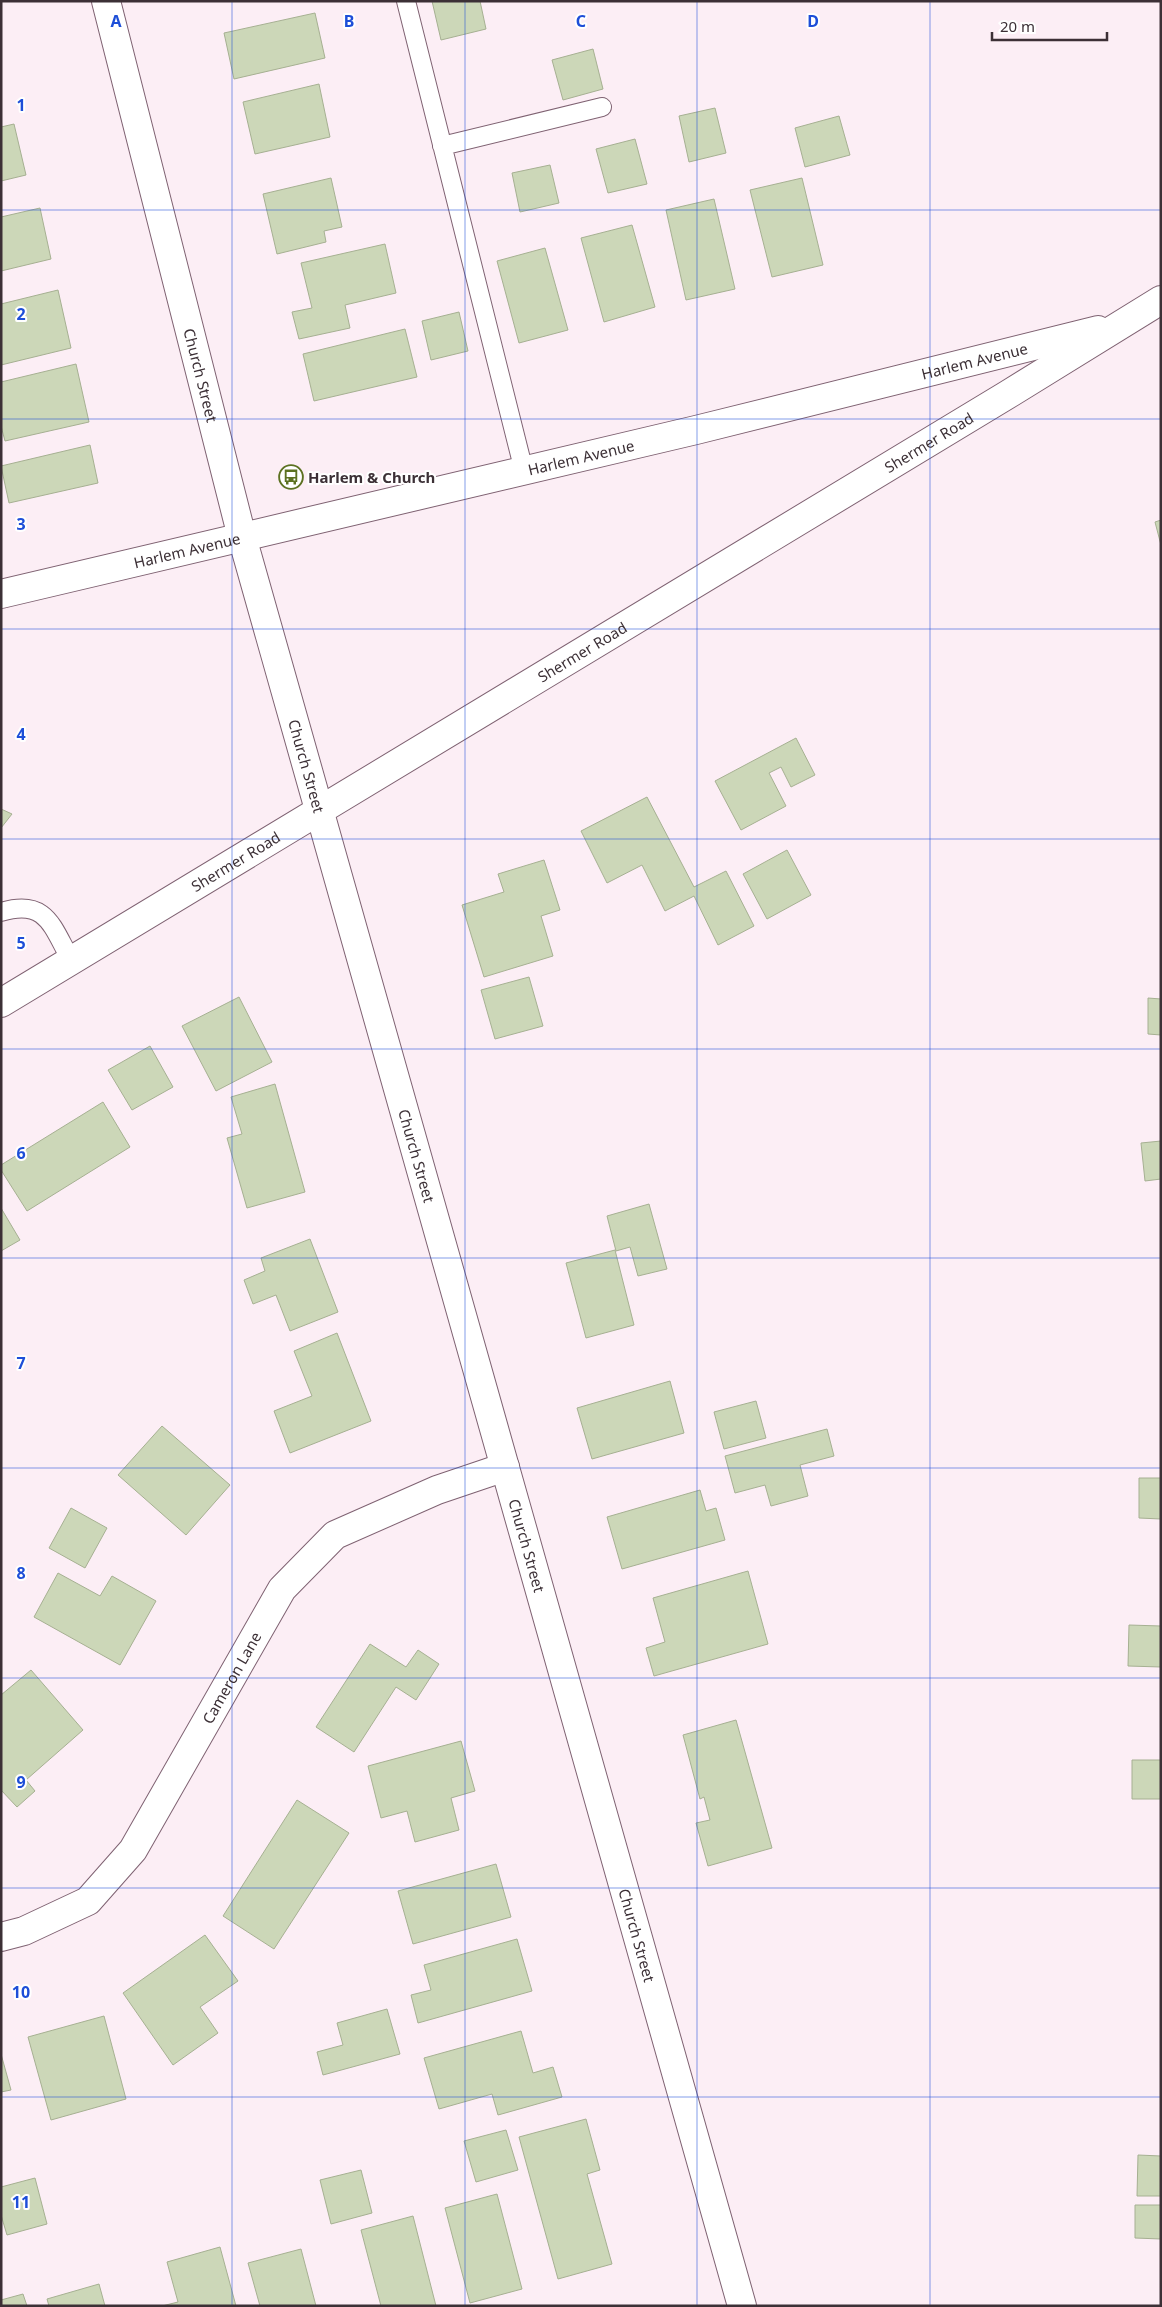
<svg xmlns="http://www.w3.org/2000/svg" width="1162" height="2307" font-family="'Noto Sans',sans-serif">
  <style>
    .building { fill: #ccd7b8; stroke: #a6b092 }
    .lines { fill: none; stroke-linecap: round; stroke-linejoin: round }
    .lane-casing { stroke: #7f6272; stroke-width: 20 }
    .street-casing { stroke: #7f6272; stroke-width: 30 }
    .secondary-casing { stroke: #7f6272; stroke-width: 30 }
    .lane { stroke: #fff; stroke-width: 18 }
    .street { stroke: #fff; stroke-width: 28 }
    .secondary { stroke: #fff; stroke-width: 28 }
    .grid { fill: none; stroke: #1d4ed8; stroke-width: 1; stroke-opacity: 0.55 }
    .labels { text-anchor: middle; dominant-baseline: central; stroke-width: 4; stroke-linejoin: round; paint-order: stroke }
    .street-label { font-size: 15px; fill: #3c3036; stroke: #fff }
    .poi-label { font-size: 15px; font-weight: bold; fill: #3c3036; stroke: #fff; text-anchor: start }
    .grid-label { font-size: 16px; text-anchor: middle; font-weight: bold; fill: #1d4ed8; stroke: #fff; stroke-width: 4; stroke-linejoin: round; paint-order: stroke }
  </style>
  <rect width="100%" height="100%" fill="#fceef5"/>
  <path class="building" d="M432 1H480L486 29 441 40Z
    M315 13 325 58 234 79 224 33Z
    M593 49 603 89 563 100 552 60Z
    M319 84 330 137 255 154 243 102Z
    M715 108 726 153 689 162 679 116Z
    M839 116 850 155 805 167 795 128Z
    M14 124 26 175 1 181V127Z
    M635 139 647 184 608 193 596 149Z
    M550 165 559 203 520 212 512 173Z
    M331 178 342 227 324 231 326 242 277 254 263 194Z
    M802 178 823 265 772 277 750 190Z
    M714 199 735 289 686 300 666 210Z
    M40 208 51 259 1 271V217Z
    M632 225 655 307 604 322 581 238Z
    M385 244 396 293 345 305 350 328 299 339 292 312 312 308 301 263Z
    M545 248 568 330 519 343 497 261Z
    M58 290 71 348 1 365V304Z
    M459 312 468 351 431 360 422 321Z
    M405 329 417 377 314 401 303 354Z
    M76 364 89 422 5 441 1 426V382Z
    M90 445 98 483 9 503 1 466Z
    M1161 520V545L1155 522Z
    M796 738 815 775 791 787 781 767 769 773 786 806 741 830 715 781Z
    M647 797 694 887 726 871 754 926 718 945 694 896 665 911 642 865 607 883 581 831Z
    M1 809 12 814 1 828Z
    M787 850 811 895 767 919 743 874Z
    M544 860 560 910 541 916 553 956 484 977 462 905 504 892 498 874Z
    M529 977 543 1026 495 1039 481 990Z
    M239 997 272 1062 216 1091 182 1026Z
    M1148 998 1161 999V1035L1148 1034Z
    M150 1046 173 1087 132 1110 108 1070Z
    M275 1084 305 1192 247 1208 227 1138 242 1134 231 1097Z
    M103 1102 130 1147 27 1211 1 1170V1165Z
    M1161 1141V1179L1145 1181 1141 1143Z
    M649 1204 667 1269 638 1276 630 1247 616 1251 607 1216Z
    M1 1208 20 1240 1 1251Z
    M310 1239 338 1312 290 1331 276 1295 253 1304 244 1280 265 1271 261 1258Z
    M615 1250 634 1325 586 1338 566 1263Z
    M337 1333 371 1421 290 1453 274 1411 312 1396 294 1351Z
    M670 1381 684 1433 592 1459 577 1408Z
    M756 1401 766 1438 724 1449 714 1412Z
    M162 1426 230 1485 186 1535 118 1475Z
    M827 1429 834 1456 800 1465 808 1496 771 1506 765 1485 735 1493 725 1456Z
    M1139 1478H1161V1519L1139 1518Z
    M700 1490 706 1511 716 1508 725 1540 622 1569 607 1517Z
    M71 1508 107 1528 85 1568 49 1548Z
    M748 1571 768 1644 654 1676 646 1648 665 1642 653 1598Z
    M58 1573 100 1596 112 1576 156 1601 120 1665 34 1617Z
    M1129 1625 1161 1626V1667L1128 1666Z
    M370 1644 406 1667 418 1650 439 1664 416 1700 396 1687 354 1752 316 1727Z
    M31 1670 83 1730 26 1780 35 1791 17 1807 1 1790V1695Z
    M736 1720 772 1848 708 1866 696 1823 710 1820 704 1797 700 1799 683 1735Z
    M461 1741 475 1791 451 1798 459 1830 415 1842 407 1811 381 1818 368 1766Z
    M1132 1760H1161V1799H1132Z
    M297 1800 349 1833 274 1949 223 1916Z
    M496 1864 511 1917 413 1944 398 1891Z
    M205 1935 238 1981 200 2007 218 2033 173 2065 123 1993Z
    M517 1939 532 1991 418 2023 411 1995 431 1990 424 1965Z
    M387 2009 400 2054 323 2075 317 2052 343 2045 337 2023Z
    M104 2016 126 2099 51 2120 28 2037Z
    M521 2031 533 2073 553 2067 562 2097 498 2115 492 2094 439 2109 424 2058Z
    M1 2054 11 2090 1 2092Z
    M586 2119 600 2170 587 2174 612 2264 558 2279 519 2137Z
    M506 2130 518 2170 476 2182 464 2141Z
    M1138 2155 1161 2156V2196H1137Z
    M361 2170 372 2213 331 2224 320 2180Z
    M35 2178 47 2224 7 2235 1 2215V2187Z
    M497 2194 522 2289 470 2303 445 2208Z
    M1135 2205H1161V2239L1135 2238Z
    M413 2216 436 2306H381L361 2230Z
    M220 2247 236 2306H162L178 2302 167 2262Z
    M301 2249 316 2306H260L248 2263Z
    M99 2284 105 2306H49L47 2299Z
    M23 2294 27 2306H1V2300Z"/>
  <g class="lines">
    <g class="lane-casing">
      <path id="lane" d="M406 1 524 471
        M442 146 602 107
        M1 912C47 898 52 927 71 960"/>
    </g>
    <g class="street-casing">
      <g id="street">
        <path id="s1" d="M106 1 242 537 742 2306"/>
        <path id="s2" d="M1 1937 24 1931 88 1901 133 1850 282 1589 335 1535 437 1490 505 1467"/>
      </g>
    </g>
    <g class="secondary-casing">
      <g id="secondary">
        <path id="s3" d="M1 594 696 430 1098 330"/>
        <path id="s4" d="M1 1003 1007 395 1161 300"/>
      </g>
    </g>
    <use href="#lane" class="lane"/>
    <use href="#street" class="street"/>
    <use href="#secondary" class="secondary"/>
  </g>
  <path class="grid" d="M232 1V2306M465 1V2306M697 1V2306M930 1V2306M1 210H1161M1 419H1161M1 629H1161M1 839H1161M1 1049H1161M1 1258H1161M1 1468H1161M1 1678H1161M1 1888H1161M1 2097H1161"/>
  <defs>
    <g id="bus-ring" transform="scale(1.25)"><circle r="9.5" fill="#fff" stroke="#5c7121" stroke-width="1.5"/><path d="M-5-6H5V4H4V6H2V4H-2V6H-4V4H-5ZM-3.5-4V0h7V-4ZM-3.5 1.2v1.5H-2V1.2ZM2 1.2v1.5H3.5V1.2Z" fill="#5c7121"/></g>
  </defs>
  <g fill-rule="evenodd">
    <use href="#bus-ring" x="291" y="477"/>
  </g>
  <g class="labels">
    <g class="street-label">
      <text stroke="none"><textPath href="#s3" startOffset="1001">Harlem Avenue</textPath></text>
      <text stroke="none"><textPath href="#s1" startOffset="386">Church Street</textPath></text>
      <text stroke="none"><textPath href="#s4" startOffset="1084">Shermer Road</textPath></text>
      <text stroke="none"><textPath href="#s3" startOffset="596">Harlem Avenue</textPath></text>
      <text stroke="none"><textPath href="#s3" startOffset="191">Harlem Avenue</textPath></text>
      <text stroke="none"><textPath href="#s4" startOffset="679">Shermer Road</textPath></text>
      <text stroke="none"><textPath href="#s1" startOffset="791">Church Street</textPath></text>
      <text stroke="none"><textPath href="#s4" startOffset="274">Shermer Road</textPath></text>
      <text stroke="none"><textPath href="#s1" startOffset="1196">Church Street</textPath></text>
      <text stroke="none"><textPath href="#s1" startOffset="1601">Church Street</textPath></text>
      <text stroke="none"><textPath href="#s2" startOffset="361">Cameron Lane</textPath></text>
      <text stroke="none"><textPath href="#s1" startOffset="2006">Church Street</textPath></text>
    </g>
    <g class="poi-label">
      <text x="308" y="477">Harlem &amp; Church</text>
    </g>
  </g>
  <g class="grid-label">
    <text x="116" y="27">A</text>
    <text x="349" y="27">B</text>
    <text x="581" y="27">C</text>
    <text x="813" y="27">D</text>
    <text x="21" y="111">1</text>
    <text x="21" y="320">2</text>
    <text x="21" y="530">3</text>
    <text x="21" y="740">4</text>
    <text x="21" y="949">5</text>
    <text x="21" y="1159">6</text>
    <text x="21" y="1369">7</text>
    <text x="21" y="1579">8</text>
    <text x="21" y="1788">9</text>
    <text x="21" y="1998">10</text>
    <text x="21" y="2208">11</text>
  </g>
  <rect width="1162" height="2307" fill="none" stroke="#3c3036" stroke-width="5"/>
  <path d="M992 32v8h115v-8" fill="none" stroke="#3c3036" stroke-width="2.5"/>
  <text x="1000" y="32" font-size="15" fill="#3c3036" stroke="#ffffff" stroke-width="4" paint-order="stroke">20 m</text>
</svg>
